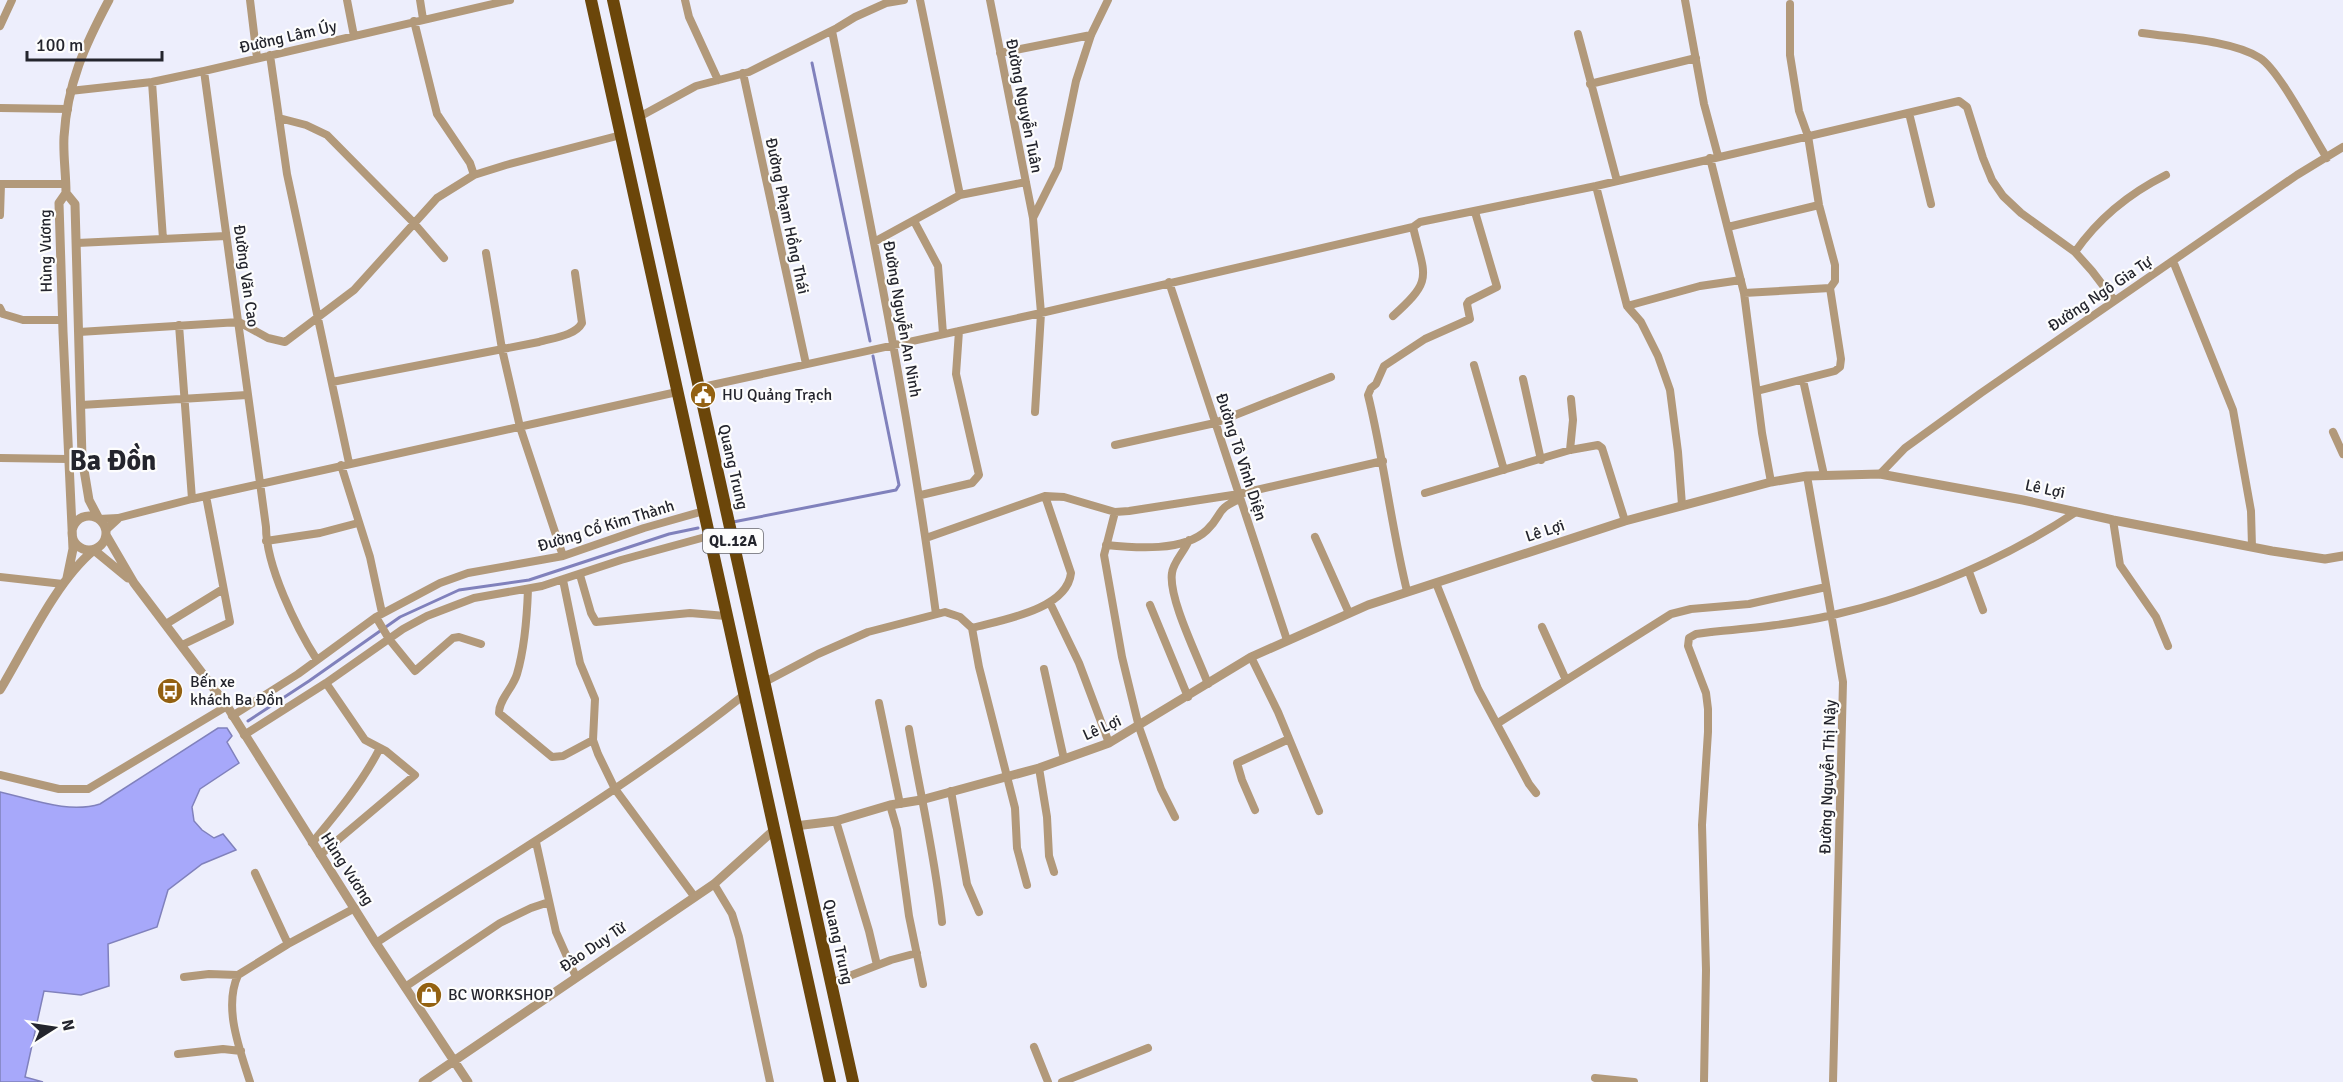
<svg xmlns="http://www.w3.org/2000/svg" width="2343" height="1082" font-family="Signika,sans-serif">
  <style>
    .water { fill: #a7a8fa; stroke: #8081bc; stroke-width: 1.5 }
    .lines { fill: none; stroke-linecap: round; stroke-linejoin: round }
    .stream { stroke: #8081bc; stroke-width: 3 }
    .minor { stroke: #b2997a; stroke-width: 8 }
    .tertiary { stroke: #b2997a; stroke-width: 9 }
    .trunk { stroke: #6b460a; stroke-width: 12 }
    .labels { text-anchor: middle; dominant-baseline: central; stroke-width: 4.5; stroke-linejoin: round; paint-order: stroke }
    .shield { fill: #fdfdfd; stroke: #65666b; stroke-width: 1.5 }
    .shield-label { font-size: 15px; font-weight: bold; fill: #24252d }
    .street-label { font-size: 16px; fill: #24252d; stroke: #fdfdfd }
    .poi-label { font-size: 16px; fill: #24252d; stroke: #fdfdfd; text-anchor: start }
    .town-label { font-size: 28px; font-weight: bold; fill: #24252d; stroke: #fdfdfd }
  </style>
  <rect width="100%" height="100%" fill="#edeefc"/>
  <path class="water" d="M218 728H227L232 736 227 742 239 763 200 789 192 807 194 821 202 830 214 838 223 834 236 850 202 864 168 890 157 927 108 944 109 986 81 995 44 991 25 1077 43 1082H0V792C32 799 68 814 100 804Z"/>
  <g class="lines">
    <path class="stream" d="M812 63 870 341
      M733 522 896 490 899 485 873 356
      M248 721 309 681 400 617 459 590 529 580 669 534 698 528"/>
    <path class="minor" d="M250 0 257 58
      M347 0 354 36
      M420 0 423 19
      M685 0 689 17 718 80
      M920 0 960 195
      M990 0 1033 218
      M1685 0 1704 104 1718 156
      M414 21 437 114 470 163 474 175
      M0 26 12 0
      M832 31C871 224 910 418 936 614
      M2142 33C2176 38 2232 40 2260 58 2279 70 2313 136 2327 158
      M1578 34 1617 181
      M1000 53 1091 35
      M270 55 287 174 349 463
      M204 71 266 527C266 566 296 627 317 660
      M743 73 806 364
      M152 82 163 239
      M1590 84 1696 58
      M70 91 152 82 204 71 510 0
      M0 108 68 109
      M1909 113 1931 204
      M639 117 696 86 749 72 837 28 855 17 886 3 904 0
      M279 118 306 125 327 135 413 222 444 258
      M1710 158 1744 293 1762 433 1771 482
      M0 184H66
      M1596 186 1627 306 1641 322 1658 356 1670 390 1678 452 1682 505
      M0 215 1 184
      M914 221 938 266 943 334
      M1728 227 1819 205
      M874 242 960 195 1026 182
      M77 243 226 236
      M2075 252C2098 219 2130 193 2166 175
      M486 253 502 349 520 427 563 556
      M2173 261 2233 410 2251 511 2252 547
      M1169 282 1287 640
      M1744 293 1830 288
      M1627 306 1700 286 1741 280
      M0 308 3 314 23 320H62
      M1393 316C1434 279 1425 278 1413 227
      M179 325 192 499
      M79 332 239 322 268 338 285 342 354 290 437 198 474 175 506 165 621 135
      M1474 365 1504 470
      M1523 379 1541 460
      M1803 380 1824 475
      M332 382 539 342C552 338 575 336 582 323L575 273
      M698 388 1041 313 1413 227 1420 222 1596 186 1959 101 1967 107 1983 158 1992 180 2003 196 2021 213 2075 252 2092 271 2114 300
      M1757 391 1835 371 1840 367 1841 359 1830 288 1835 281V265L1819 205 1808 136 1799 111 1790 55V4
      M81 405 247 395
      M1035 412 1041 313 1033 218 1058 168 1076 81 1091 35 1108 0
      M2333 432 2343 454
      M1115 445 1215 423 1331 377
      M1570 450 1573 420 1571 399
      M0 458 68 459
      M341 465 370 557 382 613
      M1880 474 1905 448 1981 393 2297 175 2343 147
      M1807 476 1843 682 1833 1082
      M1425 493 1570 450 1598 445 1602 448 1625 521
      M921 495 972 483 979 475 956 374 959 331
      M1115 512 1104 555 1122 657 1139 727 1161 789 1175 817
      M99 519 118 518 192 499 677 392
      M2113 520 2120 565 2156 617 2168 646
      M106 530 118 519
      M1315 537 1349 613
      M926 538 1045 496 1064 497 1115 512 1129 511 1239 494 1383 461
      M1189 540C1185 551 1173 562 1172 573 1168 598 1199 659 1208 684
      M266 541 320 533 358 523
      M1106 545C1135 548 1184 552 1207 530 1223 515 1215 509 1240 499
      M1969 572 1983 610
      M580 575 591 613 596 622 690 613 726 616
      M0 577 63 584
      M563 580 580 663 595 699 593 740 598 754 615 789 694 896
      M1436 583 1478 689 1529 784 1536 793
      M528 589C527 618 525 647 517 674 513 688 499 699 499 713L552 757 563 756 593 740
      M1407 591C1391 526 1384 460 1368 395L1371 388 1376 384 1384 366 1425 339 1470 319 1467 304 1469 301 1497 287 1475 212
      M1050 603 1079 663 1109 743
      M1150 605 1188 697
      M376 617 389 639 415 671 453 638 459 637 481 644
      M166 624 223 589
      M1542 627 1566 680
      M972 628C1001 620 1067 610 1071 573L1045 496
      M182 645 230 622 206 496
      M1251 657 1278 712 1319 811
      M1044 669 1064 759
      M763 683 818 654 868 632 945 612 960 617 972 628 979 667 1015 808 1017 848 1027 885
      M879 703 900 804
      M232 716 298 674 376 617 440 583 468 573 563 556 644 528 704 511
      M1498 723 1671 614 1691 609 1749 604 1826 587
      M909 729C920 793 935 856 942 922
      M244 735 326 683 403 629 427 616 474 598 542 586 621 560 709 536
      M1039 768 1047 817 1049 856 1054 872
      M0 775 59 789H88L227 706
      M951 791 967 884 979 912
      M890 805 897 829 909 916 923 984
      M1255 810 1242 780 1237 763 1289 739
      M836 821 869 931 877 965
      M536 842 556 932 576 977
      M312 843C337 813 362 783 380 748
      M320 855 415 775 386 751 365 740 326 683
      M255 873 288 944
      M714 884 732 914 739 937 770 1082
      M376 943C500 862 628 787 744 695
      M184 977 209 974 238 975
      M831 983 891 960 917 953
      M405 987 500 923 531 908 549 902
      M1034 1047 1048 1082
      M178 1054 223 1049 241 1051
      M1595 1078 1634 1082
      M250 1082C240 1050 223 1008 238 975L288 944 355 908
      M1062 1082 1148 1048
      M1704 1082 1706 970 1702 825 1708 732V709L1706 693 1688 646 1689 638 1696 634 1711 632C1752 628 1794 624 1833 615 1920 595 2002 561 2076 512"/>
    <path class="tertiary" d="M66 193 59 203 63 332 73 549 67 578
      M66 193 75 204 82 458 89 500 99 519
      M66 193C66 174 63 155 64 137 67 84 85 45 109 0
      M72 533a17 17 0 1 1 34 0a17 17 0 1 1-34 0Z
      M106 535 134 583 227 706 376 943 468 1082
      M0 690C26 647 56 581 94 550L128 578
      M795 826 836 821 890 805 921 800 1039 768 1109 743 1251 657 1368 605 1625 521 1771 482 1807 476 1880 474 2023 500 2113 520 2272 551 2325 559 2343 556
      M423 1082 714 884 774 830"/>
    <path class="trunk" d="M591 0 830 1082
      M613 0 853 1082"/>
  </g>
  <defs>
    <g id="civic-disc" transform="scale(1.35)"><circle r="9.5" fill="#936112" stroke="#fdfdfd"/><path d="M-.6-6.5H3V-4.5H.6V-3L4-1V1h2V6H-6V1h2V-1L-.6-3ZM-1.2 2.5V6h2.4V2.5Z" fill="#fff"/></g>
    <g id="bus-disc" transform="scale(1.35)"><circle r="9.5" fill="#936112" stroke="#fdfdfd"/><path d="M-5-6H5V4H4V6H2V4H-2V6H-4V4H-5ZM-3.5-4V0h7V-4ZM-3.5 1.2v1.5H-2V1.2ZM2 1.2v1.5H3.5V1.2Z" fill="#fff"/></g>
    <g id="shop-disc" transform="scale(1.35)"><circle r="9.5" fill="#936112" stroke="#fdfdfd"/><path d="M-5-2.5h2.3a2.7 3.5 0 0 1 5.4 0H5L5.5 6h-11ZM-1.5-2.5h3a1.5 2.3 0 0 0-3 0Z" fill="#fff"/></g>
  </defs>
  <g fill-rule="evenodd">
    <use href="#civic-disc" x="703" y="395"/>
    <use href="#bus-disc" x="170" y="691"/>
    <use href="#shop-disc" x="429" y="995"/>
  </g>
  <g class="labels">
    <rect class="shield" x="703" y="529" width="60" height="24" rx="4.5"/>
    <g class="shield-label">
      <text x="733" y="541">QL.12A</text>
    </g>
    <g class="street-label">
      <text transform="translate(288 37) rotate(-13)">Đường Lâm Úy</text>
      <text transform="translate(1024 106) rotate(79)">Đường Nguyễn Tuân</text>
      <text transform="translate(787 216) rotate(78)">Đường Phạm Hồng Thái</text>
      <text transform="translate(46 251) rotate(-91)">Hùng Vương</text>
      <text transform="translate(246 276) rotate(82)">Đường Văn Cao</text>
      <text transform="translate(2100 294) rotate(-34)">Đường Ngô Gia Tự</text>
      <text transform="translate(902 319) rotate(80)">Đường Nguyễn An Ninh</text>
      <text transform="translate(1241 457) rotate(72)">Đường Tô Vĩnh Diện</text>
      <text transform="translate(733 467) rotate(77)">Quang Trung</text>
      <text transform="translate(2045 489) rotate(12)">Lê Lợi</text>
      <text transform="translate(606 526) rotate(-17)">Đường Cổ Kim Thành</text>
      <text transform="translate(1545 531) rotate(-18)">Lê Lợi</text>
      <text transform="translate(1102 728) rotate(-24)">Lê Lợi</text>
      <text transform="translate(1828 777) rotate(-88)">Đường Nguyễn Thị Nậy</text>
      <text transform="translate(347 869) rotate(57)">Hùng Vương</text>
      <text transform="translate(838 942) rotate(77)">Quang Trung</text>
      <text transform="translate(593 947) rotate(-34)">Đào Duy Từ</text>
    </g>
    <g class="poi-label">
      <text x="722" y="395">HU Quảng Trạch</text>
      <text x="190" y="682">Bến xe<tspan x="190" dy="18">khách Ba Đồn</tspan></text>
      <text x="448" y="995">BC WORKSHOP</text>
    </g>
    <g class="town-label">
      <text x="113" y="461">Ba Đồn</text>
    </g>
  </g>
  <g transform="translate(54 1028) rotate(78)" stroke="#fdfdfd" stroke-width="4.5" paint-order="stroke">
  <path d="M0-4.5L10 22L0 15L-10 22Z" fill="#24252d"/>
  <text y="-9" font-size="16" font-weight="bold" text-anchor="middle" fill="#24252d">N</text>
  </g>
  <path d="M27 51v9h135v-9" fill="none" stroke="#24252d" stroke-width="3"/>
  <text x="36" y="51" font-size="18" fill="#24252d" stroke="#fdfdfd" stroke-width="4.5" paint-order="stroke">100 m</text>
</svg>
